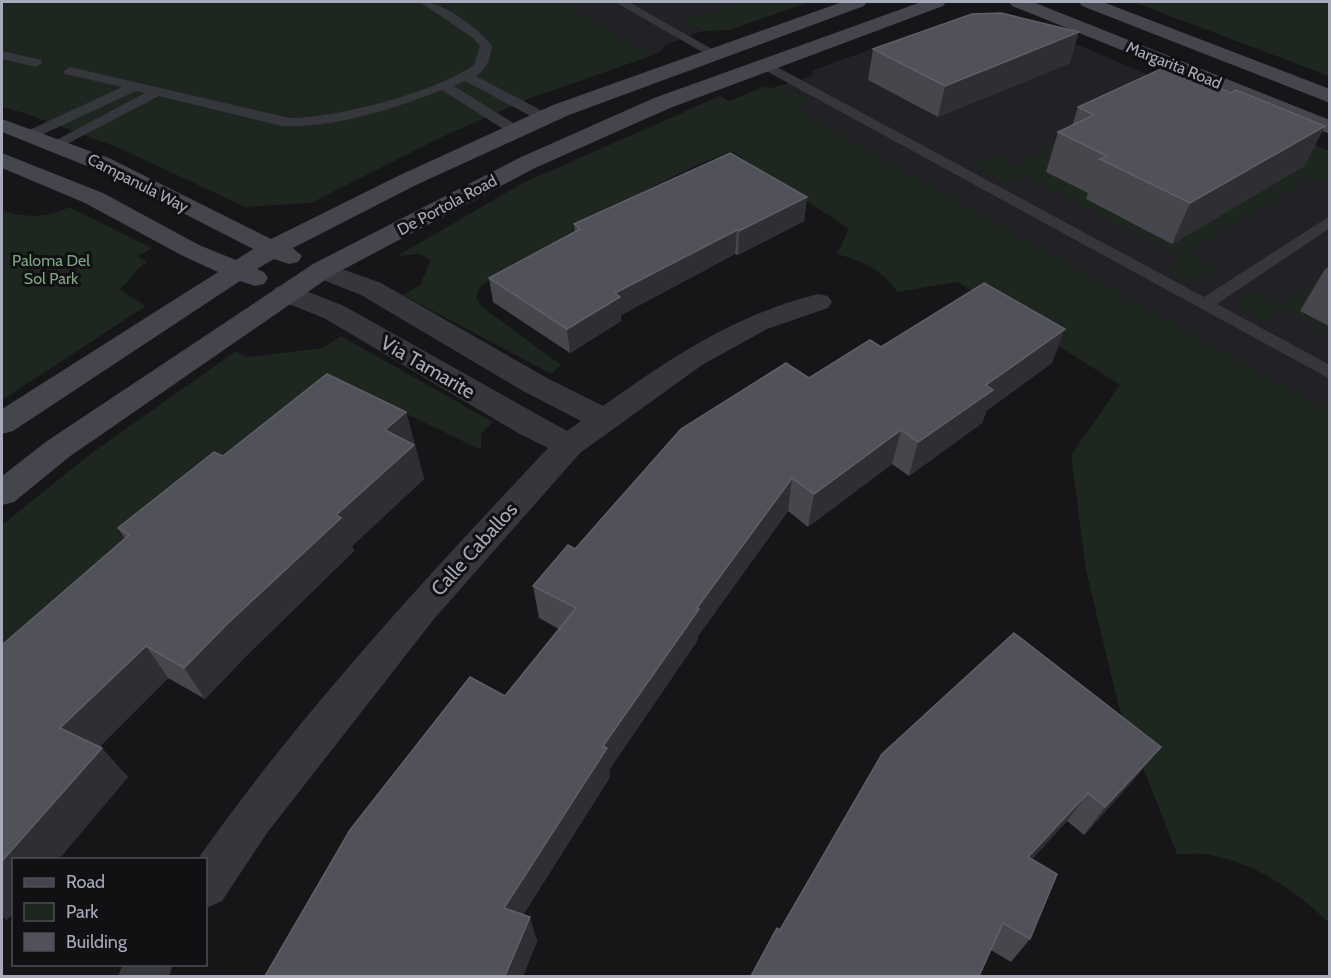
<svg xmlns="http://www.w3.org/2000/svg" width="1331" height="978" font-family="Cabin,sans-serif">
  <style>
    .built { fill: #222125 }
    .green { fill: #1d261f }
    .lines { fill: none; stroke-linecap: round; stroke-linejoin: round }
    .lane { fill: #36373d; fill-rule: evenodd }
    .street { fill: #36373d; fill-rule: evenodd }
    .secondary { fill: #44454d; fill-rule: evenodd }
    .wall { fill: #47464d }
    .shaded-wall { fill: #2f2e33 }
    .building { fill: #515159; stroke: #5f5f68; stroke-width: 1.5 }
    .labels { text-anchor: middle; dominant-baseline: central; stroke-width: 6; stroke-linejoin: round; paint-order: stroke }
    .far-street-label { font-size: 16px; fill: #a6aab9; stroke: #111013 }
    .far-park-label { font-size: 16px; fill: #7ca582; stroke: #111013 }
    .street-label { font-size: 20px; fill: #a6aab9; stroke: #111013 }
  </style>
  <rect width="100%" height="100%" fill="#161518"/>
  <path class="built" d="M562 2H809L729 30 703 31 667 44 660 52 651 56Z
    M964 16 1019 20 1329 151V457L744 111 763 87 772 88 812 76 813 70Z"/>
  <path class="green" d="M2 2H562L651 56 528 99 442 137 311 203 245 207 119 148 24 113 2 107Z
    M741 2H809L729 30 701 31 681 21Z
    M1133 2H1329V76Z
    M1151 76 1329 151 1330 183 1314 176 1188 252 1216 268C1196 282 1189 286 1168 269L1183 258 1024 175 1007 183 972 165 994 154 1015 164 1128 109Z
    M782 85 809 100 794 109 1329 412V923C1297 891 1255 863 1210 855 1200 853 1188 854 1177 854L1118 704 1086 570 1071 455 1120 385 958 282 897 292C884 270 861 261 837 254L849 229 731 151C643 186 562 237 481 286L476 297 482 307 561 365 551 374 403 295 420 285 431 260 420 254 397 256 523 183 720 96 729 101 763 87 772 88Z
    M69 207 152 248 138 256 147 262C133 270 132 281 119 289L146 306 2 400V210C21 218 51 218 69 207Z
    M1329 271V335L1281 309 1263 320 1233 304 1254 290 1284 304Z
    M341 336 493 422 481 434V450L357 390 2 668V525L93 452 236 351 247 357 323 348Z"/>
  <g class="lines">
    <path class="lane" d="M420 2C441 0 480 29 492 46 490 60 487 68 476 76L550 115 552 118 550 121H540L465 81 454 86 521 128 523 131 521 134H511L442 90C392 109 336 128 282 126L159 96 61 147H51L49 144 145 93 136 91 35 138 30 139 23 135 25 132 122 87 65 74 64 71 70 67 289 118C337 118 436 92 474 65L480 46 473 38Z
      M615 2H629L719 53 717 56H709Z
      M2 51 41 60 42 63 36 67 2 59Z
      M764 60 1204 297 1330 216V228L1217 304 1330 365V379L759 67 758 64 759 61Z"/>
    <path class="street" d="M322 262 381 283 547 378 603 406C673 357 734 315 818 294L828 296 832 302 828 308 767 329 702 365 580 453 434 619 267 833 222 901 206 908V860H197C301 712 425 579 548 448L518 433 324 318 276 299 272 293 276 287 286 285 296 287 344 306 567 431 581 421 525 392 361 295 313 276 309 270 313 264Z
      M123 964H173L169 976H118Z"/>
    <path class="secondary" d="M842 2H867L864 6 569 115 416 185 293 248 302 256 298 262 289 264 274 259 257 269 264 272 268 278 264 284 255 286 240 281 13 431 2 434V409L218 272 181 255 85 203 2 168V153L103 193 199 245 236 260 253 249 109 175 2 132V119L109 158 271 239 400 175 553 105Z
      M921 2H946L943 6 670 108 535 168 331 276 69 457 14 502 2 505V476L47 441 313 264 519 158 654 98Z
      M1009 2H1033L1330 120V134L1012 6Z
      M1079 2H1103L1330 89V103L1082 6Z"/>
  </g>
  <path class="wall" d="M873 49 1070 63 938 117 868 80Z
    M1178 75 1325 126 1304 166 1172 244 1086 199 1088 193 1046 172 1058 132 1072 126 1078 107Z
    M807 197 804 221 738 255 735 254 621 315V321L570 353 493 302 489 278 575 232 574 224Z
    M1329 266V326L1300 311 1325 269Z
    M881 347 1052 363 986 411 982 423 909 476 892 464 808 527 788 511 698 636 697 641 609 770 610 777 523 915 537 941 523 976 505 696 559 629 539 618 533 586 575 549 809 378Z
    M406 412 424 479 352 546 354 551 246 656 205 699 168 678 99 747 128 777 58 860H14L7 920 2 916V645L125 539 118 528 223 456Z
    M882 754 1137 776 1084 835 1067 821 1032 859 1030 939 1011 962 991 950 780 930Z"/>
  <path class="shaded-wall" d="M1079 32 1070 63 938 117 945 86Z
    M1325 126 1304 166 1172 244 1190 203Z
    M807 197 804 221 738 255 739 231Z
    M737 230 735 254 621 315V321L570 353 567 329 615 293Z
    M1065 329 1052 363 986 411 982 423 909 476 918 442 986 385Z
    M406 412 424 479 352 546 354 551 246 656 205 699 184 668 336 515 385 430Z
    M901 430 892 464 808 527 814 494Z
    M792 478 788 511 698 636 697 641 609 770 610 777 512 932 504 908 603 746 697 608Z
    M146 646 168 678 88 758 60 728Z
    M1161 747 1137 776 1084 835 1105 807Z
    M102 748 128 777 58 860H14V912L7 920 2 916V861Z
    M1088 793 1067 821 1010 883 1028 857Z
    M530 917 537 941 523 976H505Z"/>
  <path class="building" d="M1001 13 1079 32 945 86 873 49 972 14Z
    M1163 68 1178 75 1182 73 1231 93 1236 90 1325 126 1190 203 1100 159 1107 156 1058 132 1094 115 1078 107Z
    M730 153 807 197 739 231 737 230 615 293 620 297 567 329 489 278 580 229 574 224Z
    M984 283 1065 329 986 385 993 390 918 442 901 430 814 494 792 478 697 608 699 609 603 746 607 748 504 908 530 917 505 976H265L350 830 470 677 505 696 576 608 533 586 568 545 575 549 681 429 786 363 809 378 870 340 881 347Z
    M327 374 406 412 385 430 414 445 336 515 341 518 227 624 184 668 146 646 60 728 102 748 2 861V645L129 535 118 528 214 452 223 456Z
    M1014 633 1161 747 1105 807 1088 793 1028 857 1057 874 1030 939 1003 923 979 976H751L777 928 780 930 882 754Z"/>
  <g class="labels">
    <g class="far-street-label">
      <text transform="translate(1174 65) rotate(22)">Margarita Road</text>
      <text transform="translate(138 183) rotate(27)">Campanula Way</text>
      <text transform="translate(447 205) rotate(-28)">De Portola Road</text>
    </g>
    <g class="far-park-label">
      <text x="51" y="260">Paloma Del<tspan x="51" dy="18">Sol Park</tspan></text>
    </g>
    <g class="street-label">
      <text transform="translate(428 367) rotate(30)">Via Tamarite</text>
      <text transform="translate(474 549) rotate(-48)">Calle Caballos</text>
    </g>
  </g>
  <rect width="1331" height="978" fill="none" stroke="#a6aab9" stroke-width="6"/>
  <rect x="12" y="858" width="195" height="108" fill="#111013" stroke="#4d4e55" stroke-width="1.5"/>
  <rect x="24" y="878" width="30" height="9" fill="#44454d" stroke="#4d4e55" stroke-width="1.5"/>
  <text x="66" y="888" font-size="18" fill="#a6aab9">Road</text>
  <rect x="24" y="903" width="30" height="18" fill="#1d261f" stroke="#4d4e55" stroke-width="1.5"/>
  <text x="66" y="918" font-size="18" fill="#a6aab9">Park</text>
  <rect x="24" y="933" width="30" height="18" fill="#515159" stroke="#4d4e55" stroke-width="1.5"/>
  <text x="66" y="948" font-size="18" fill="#a6aab9">Building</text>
</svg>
